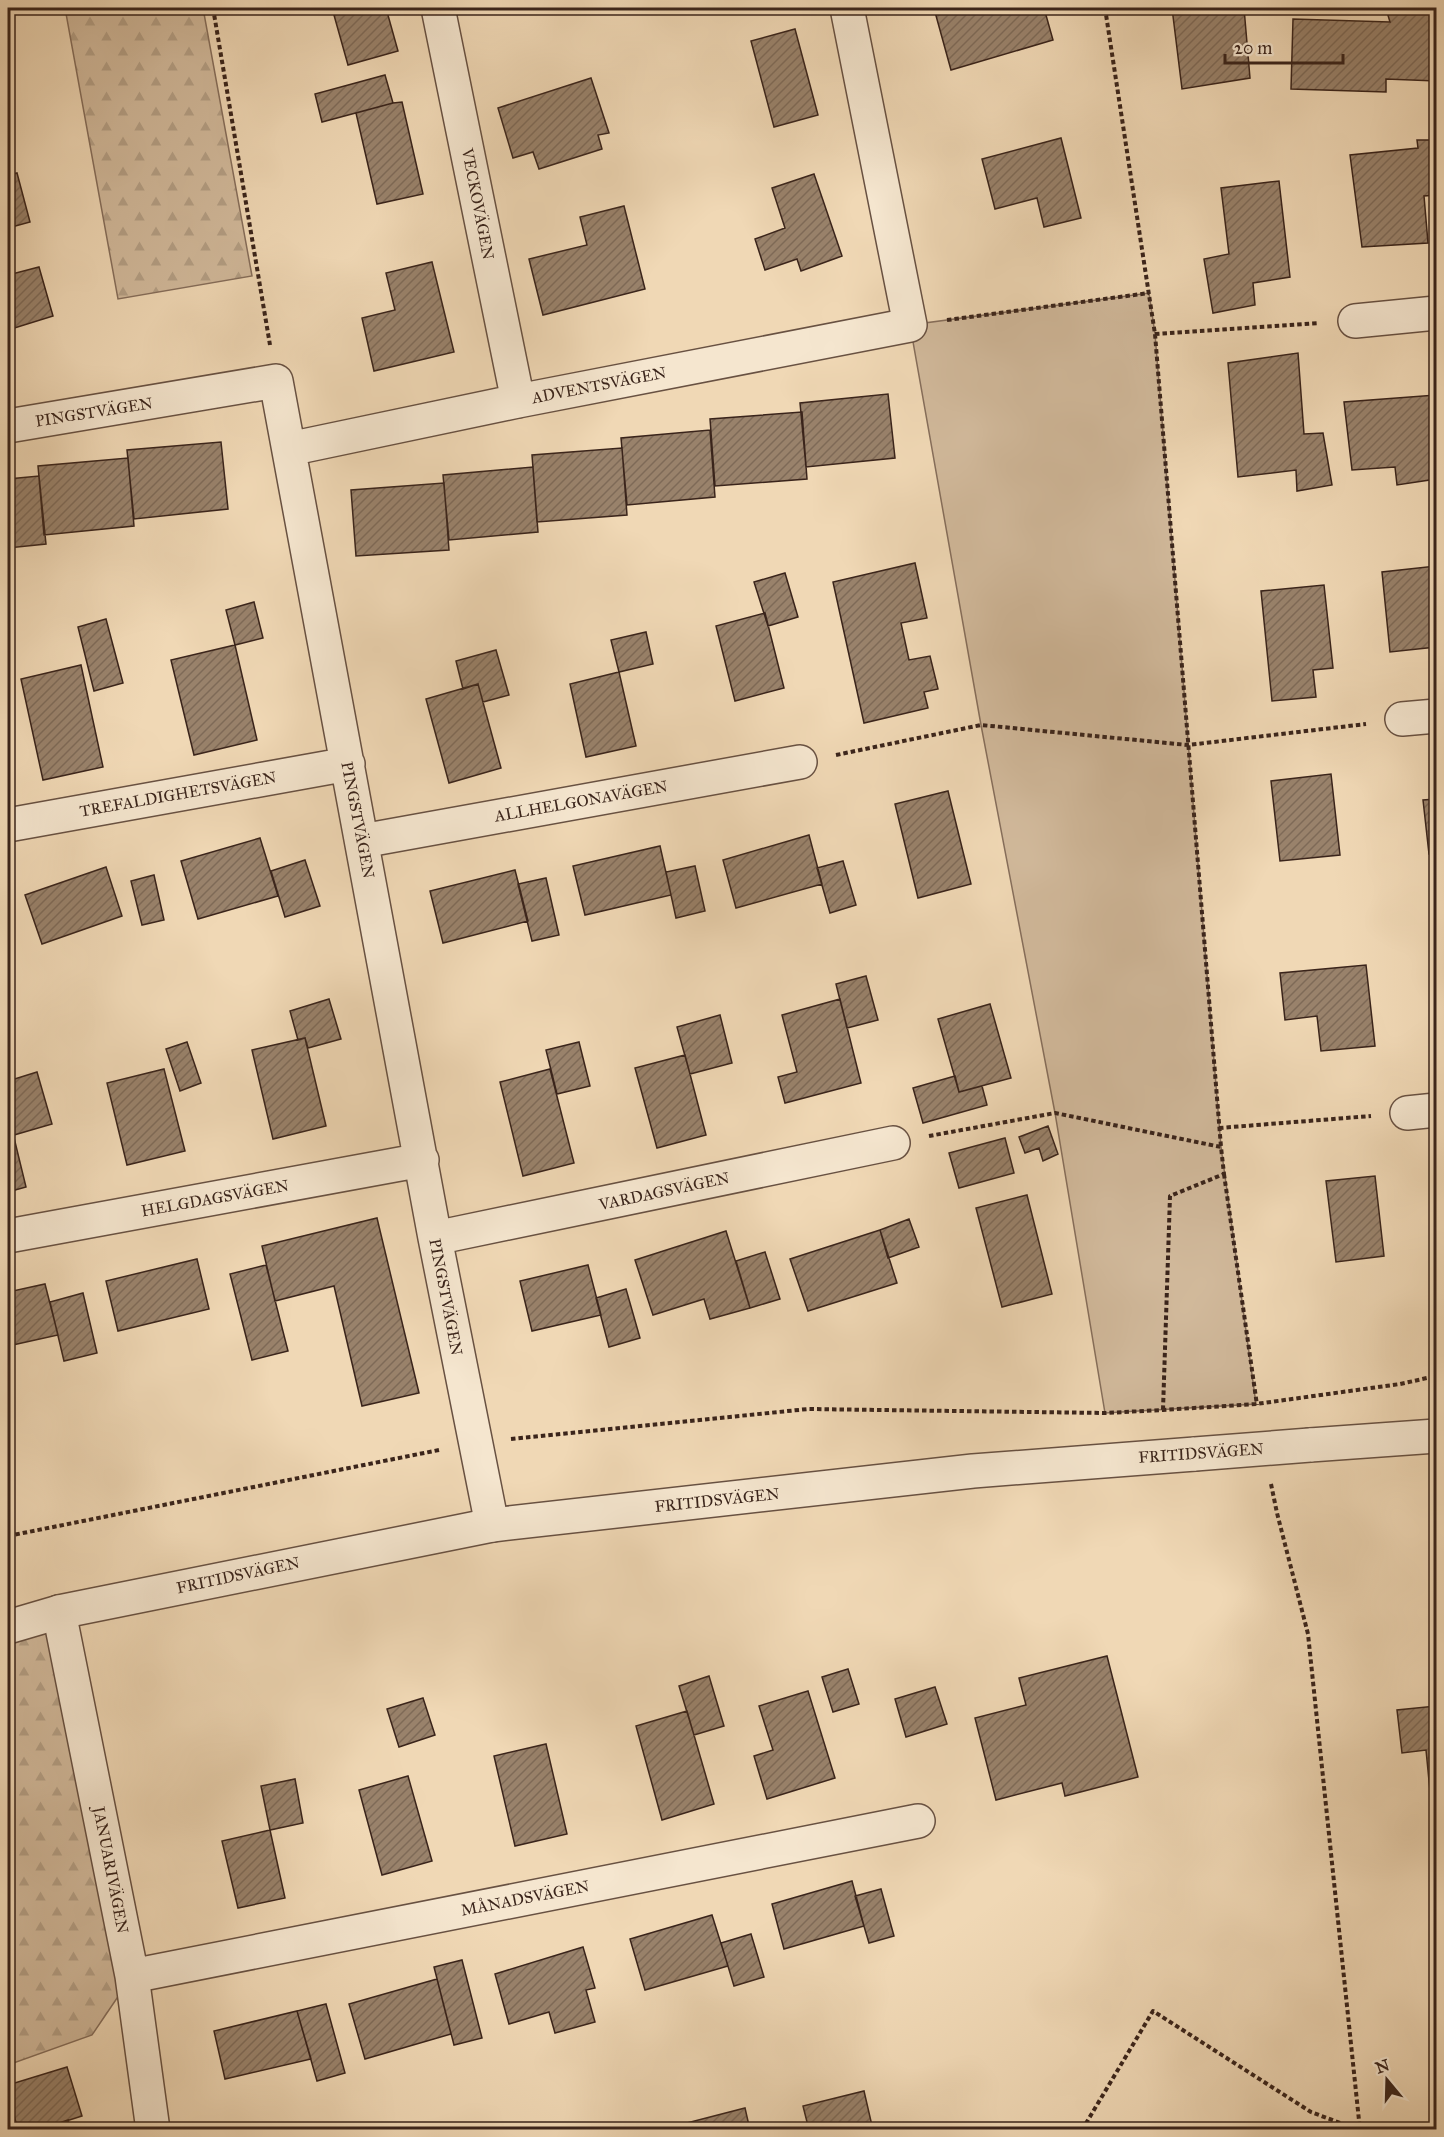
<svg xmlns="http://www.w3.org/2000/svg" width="1444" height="2137" font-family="'IM FELL Great Primer',serif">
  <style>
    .green { fill: #d1b99b; stroke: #866e5b; stroke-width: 1.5 }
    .forest { fill: url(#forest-firs); stroke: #866e5b; stroke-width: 1.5 }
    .building { fill: url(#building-hatch); stroke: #3a241b; stroke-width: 1.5 }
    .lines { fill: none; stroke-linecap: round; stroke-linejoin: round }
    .minor-casing { stroke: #685142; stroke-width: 36 }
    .tertiary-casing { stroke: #685142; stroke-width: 36 }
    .path { stroke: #3a241b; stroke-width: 4; stroke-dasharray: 4.5 3; stroke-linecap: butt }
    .minor { stroke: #f5e6cf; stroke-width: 33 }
    .tertiary { stroke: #f5e6cf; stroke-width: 33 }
    .tertiary-bridge-casing { stroke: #685142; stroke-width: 36; stroke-linecap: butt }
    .tertiary-bridge { stroke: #f5e6cf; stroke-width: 33 }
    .labels { text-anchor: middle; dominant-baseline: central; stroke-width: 6; stroke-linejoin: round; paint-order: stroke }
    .street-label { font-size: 16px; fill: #3a241b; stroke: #f5e6cf }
  </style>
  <defs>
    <pattern id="forest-firs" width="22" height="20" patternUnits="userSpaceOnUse" patternTransform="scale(1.5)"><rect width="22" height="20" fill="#d1b99b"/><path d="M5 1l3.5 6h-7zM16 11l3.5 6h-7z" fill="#b49f85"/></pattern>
    <pattern id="building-hatch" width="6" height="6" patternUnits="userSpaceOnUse" patternTransform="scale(1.5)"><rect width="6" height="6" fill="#99826b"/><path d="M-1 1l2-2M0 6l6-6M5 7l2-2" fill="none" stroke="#7e6a57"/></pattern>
  </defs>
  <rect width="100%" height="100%" fill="#f0d8b5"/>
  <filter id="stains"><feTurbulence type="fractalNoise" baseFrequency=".00333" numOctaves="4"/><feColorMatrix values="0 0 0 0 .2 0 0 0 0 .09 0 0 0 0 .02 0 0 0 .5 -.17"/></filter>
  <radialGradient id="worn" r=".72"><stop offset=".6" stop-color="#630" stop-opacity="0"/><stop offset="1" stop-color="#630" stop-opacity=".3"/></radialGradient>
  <path class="green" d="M1149 293 1155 334 1221 1147 1256 1404 1105 1413 1055 1113 981 725 910 325Z"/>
  <path class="forest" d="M65 8H203L252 276 118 299Z
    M59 1612 132 1976 92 2035 8 2065V1639Z"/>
  <path class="building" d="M332 8H386L398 51 348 65Z
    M953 8H1044L1053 40 951 70 935 12Z
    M1172 8H1244L1250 78 1182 89Z
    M1387 12 1436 13V81L1386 79V92L1291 89 1293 19 1390 22Z
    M795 29 818 115 774 127 751 41Z
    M385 75 393 103 322 122 315 94Z
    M591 78 609 133 598 135 602 149 539 169 533 152 513 158 498 108Z
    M402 102 423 194 377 204 356 113 393 103Z
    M8 105 12 123 8 124Z
    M1061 138 1081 218 1044 227 1037 198 995 209 982 159Z
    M1417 140H1436V195L1424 196 1428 243 1362 247 1350 155 1418 148Z
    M17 173 30 222 8 228V175Z
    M814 174 842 256 801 271 797 259 765 270 755 239 785 228 772 188Z
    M1279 181 1290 277 1253 283 1255 305 1213 313 1204 259 1229 254 1221 188Z
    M624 206 645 289 543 315 529 259 587 245 580 217Z
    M432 262 454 352 374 371 362 318 395 310 386 273Z
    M39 267 53 316 8 330V275Z
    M1298 353 1304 434 1323 433 1332 485 1297 491 1296 470 1238 477 1228 363Z
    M888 394 895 458 806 467 800 403Z
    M1436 395V479L1397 485 1395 467 1352 470 1344 402Z
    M802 412 807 479 715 486 710 419Z
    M710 430 715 497 627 505 621 438Z
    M221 442 228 509 134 519 127 450Z
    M622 448 627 515 537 522 532 455Z
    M128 458 134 526 44 535 38 466Z
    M533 467 538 532 449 540 443 475Z
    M39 476 46 544 8 548V479Z
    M444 483 449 550 356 556 351 490Z
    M915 563 927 618 901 623 909 660 930 656 938 689 924 692 928 708 864 723 833 582Z
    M1436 566V647L1390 652 1382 572Z
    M785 573 798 617 768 626 754 582Z
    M1324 585 1333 668 1313 670 1316 697 1272 701 1261 591Z
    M254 602 263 638 235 645 226 610Z
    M765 613 784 688 735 701 716 626Z
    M106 619 123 683 94 691 78 627Z
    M646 632 653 664 619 672 611 640Z
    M235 645 257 740 194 755 171 660Z
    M496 650 509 695 483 702 478 684 463 689 456 661Z
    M81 665 103 767 43 780 21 679Z
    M619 672 636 746 586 757 570 684Z
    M478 684 501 768 449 783 426 699Z
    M1331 774 1340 855 1280 861 1271 781Z
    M948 791 971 884 918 898 895 804Z
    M1436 799V854H1429L1423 800Z
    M809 835 822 884 736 908 723 860Z
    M260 838 278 896 198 919 181 861Z
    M660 846 671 895 585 915 573 866Z
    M305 860 320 906 285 917 271 871Z
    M843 861 856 905 830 913 817 868Z
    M695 866 705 911 676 918 666 872Z
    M106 867 122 916 42 944 25 895Z
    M515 870 528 921 443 943 430 891Z
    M154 875 164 920 142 925 131 881Z
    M546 878 559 935 532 941 518 884Z
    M1366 965 1375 1046 1321 1051 1317 1016 1285 1020 1280 973Z
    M866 976 878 1020 847 1028 836 984Z
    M329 999 341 1039 308 1048 305 1038 298 1040 290 1011Z
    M840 999 861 1083 785 1103 778 1077 797 1072 782 1015Z
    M990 1004 1011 1078 959 1092 938 1019Z
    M720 1015 732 1063 690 1074 677 1027Z
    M305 1038 326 1126 273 1139 252 1050Z
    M187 1042 201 1083 180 1091 166 1049Z
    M579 1042 590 1086 557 1094 546 1050Z
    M685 1055 706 1135 657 1148 635 1068Z
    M164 1069 185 1151 127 1165 107 1083Z
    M550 1069 574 1163 523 1176 500 1082Z
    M37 1072 52 1124 14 1135 8 1113V1081Z
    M955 1076 959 1092 982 1086 987 1105 923 1123 913 1088Z
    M8 1113 26 1187 8 1192Z
    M1048 1126 1058 1154 1043 1161 1039 1148 1025 1153 1019 1137Z
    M1005 1138 1014 1173 959 1188 949 1153Z
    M1375 1176 1384 1256 1336 1262 1326 1181Z
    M1436 1191V1240L1431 1192Z
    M1027 1195 1052 1294 1002 1307 976 1208Z
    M377 1218 419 1393 362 1406 334 1286 275 1301 262 1246Z
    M909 1219 919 1247 888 1258 880 1230Z
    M880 1230 897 1283 808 1311 790 1259Z
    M726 1231 750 1308 710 1319 704 1299 653 1315 635 1260Z
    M765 1252 780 1299 750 1308 736 1261Z
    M197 1259 209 1309 118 1331 106 1281Z
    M266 1265 288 1351 252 1360 230 1274Z
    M588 1265 601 1315 532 1331 520 1281Z
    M45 1284 58 1335 8 1346V1292Z
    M626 1289 640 1338 609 1347 596 1298Z
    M83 1293 97 1353 64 1361 50 1302Z
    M1107 1656 1138 1777 1065 1796 1062 1783 996 1800 975 1718 1026 1705 1019 1678Z
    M848 1669 859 1704 833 1712 822 1677Z
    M709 1676 724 1726 694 1735 679 1686Z
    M935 1687 947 1724 906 1737 895 1699Z
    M808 1691 835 1778 767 1799 754 1756 773 1750 759 1706Z
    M423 1698 435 1735 399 1747 387 1709Z
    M1436 1706V1790L1430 1791 1426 1750 1402 1753 1397 1710Z
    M687 1711 714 1804 662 1820 636 1726Z
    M546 1744 567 1834 515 1846 494 1756Z
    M408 1776 432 1861 382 1875 359 1790Z
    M295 1779 303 1823 270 1830 261 1786Z
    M270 1830 285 1898 238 1908 222 1841Z
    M852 1881 864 1926 784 1949 772 1904Z
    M881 1889 894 1936 869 1943 855 1896Z
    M712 1915 728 1966 645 1990 630 1939Z
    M751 1934 764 1977 734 1986 721 1943Z
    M583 1947 595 1988 586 1990 595 2022 555 2033 549 2012 509 2024 495 1974Z
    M462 1960 482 2038 454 2045 434 1967Z
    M437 1979 451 2034 365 2059 349 2004Z
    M326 2004 345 2073 317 2081 297 2011Z
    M297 2011 311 2059 225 2079 214 2031Z
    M67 2067 82 2116 38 2130H18L8 2093V2085Z
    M864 2091 873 2130H809L803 2106Z
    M745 2108 750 2130H676L675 2126Z
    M68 2120 71 2130H38Z"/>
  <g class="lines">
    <g class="minor-casing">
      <path id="minor" d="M438 8 518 401
        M1355 321 1436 313
        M8 426 276 381 435 1238 492 1525
        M289 449 518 401 910 325 847 8
        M1402 719 1436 716
        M8 825 348 764
        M362 841 800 762
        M1407 1113 1436 1110
        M8 1236 422 1160
        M435 1238 893 1143
        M59 1612 132 1976 153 2130
        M132 1976 918 1821"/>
    </g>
    <g class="tertiary-casing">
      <path id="tertiary" d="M1310 1445 1436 1436
        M8 1627 59 1612 492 1525 973 1471 1195 1454"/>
    </g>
    <path class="path" d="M213 8 270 345
      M1105 8 1155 334 1221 1147
      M947 320 1149 293
      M1155 334 1319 323
      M836 755 981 725 1188 745 1366 724
      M1219 1128 1371 1116
      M929 1136 1055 1113 1221 1147 1224 1174 1170 1196 1163 1410
      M1224 1174 1257 1405
      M511 1439 808 1409 1105 1413 1163 1410 1256 1404 1400 1384 1436 1376
      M1271 1484 1277 1513 1308 1634 1360 2130
      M8 1536 439 1450
      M1082 2130 1153 2011 1311 2112 1359 2130"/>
    <use href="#minor" class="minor"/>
    <use href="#tertiary" class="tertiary"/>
    <g class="tertiary-bridge-casing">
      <path id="tertiary-bridge" d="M1195 1454 1310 1445"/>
    </g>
    <use href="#tertiary-bridge" class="tertiary-bridge"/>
  </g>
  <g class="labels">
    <g class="street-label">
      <text transform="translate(478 204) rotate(79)">VECKOVÄGEN</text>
      <text transform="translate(599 385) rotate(-11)">ADVENTSVÄGEN</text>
      <text transform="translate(94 412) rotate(-9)">PINGSTVÄGEN</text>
      <text transform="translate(178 794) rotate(-10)">TREFALDIGHETSVÄGEN</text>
      <text transform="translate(581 801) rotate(-10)">ALLHELGONAVÄGEN</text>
      <text transform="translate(358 820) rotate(79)">PINGSTVÄGEN</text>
      <text transform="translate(664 1191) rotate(-12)">VARDAGSVÄGEN</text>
      <text transform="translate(215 1198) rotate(-10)">HELGDAGSVÄGEN</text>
      <text transform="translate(446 1297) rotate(79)">PINGSTVÄGEN</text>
      <text transform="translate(1201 1453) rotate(-4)">FRITIDSVÄGEN</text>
      <text transform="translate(717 1500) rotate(-6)">FRITIDSVÄGEN</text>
      <text transform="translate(238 1575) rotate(-12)">FRITIDSVÄGEN</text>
      <text transform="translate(111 1870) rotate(79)">JANUARIVÄGEN</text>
      <text transform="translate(525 1898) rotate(-11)">MÅNADSVÄGEN</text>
    </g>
  </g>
  <rect width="1444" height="2137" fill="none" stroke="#f0d8b5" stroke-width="30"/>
  <rect x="9" y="9" width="1426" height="2119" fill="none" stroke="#3a241b" stroke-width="3"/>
  <rect x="15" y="15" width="1414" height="2107" fill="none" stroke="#3a241b" stroke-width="1.5"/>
  <g transform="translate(1387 2080) rotate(341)" stroke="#f5e6cf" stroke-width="4.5" paint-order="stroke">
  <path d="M0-4.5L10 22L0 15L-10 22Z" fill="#3a241b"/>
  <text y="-9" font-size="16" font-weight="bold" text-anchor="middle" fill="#3a241b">N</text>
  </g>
  <path d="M1225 54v9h118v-9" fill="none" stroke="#3a241b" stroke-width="3"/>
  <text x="1234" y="54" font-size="18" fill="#3a241b" stroke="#f5e6cf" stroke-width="4.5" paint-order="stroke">20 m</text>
  <rect width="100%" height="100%" filter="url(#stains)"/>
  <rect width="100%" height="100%" fill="url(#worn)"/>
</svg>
